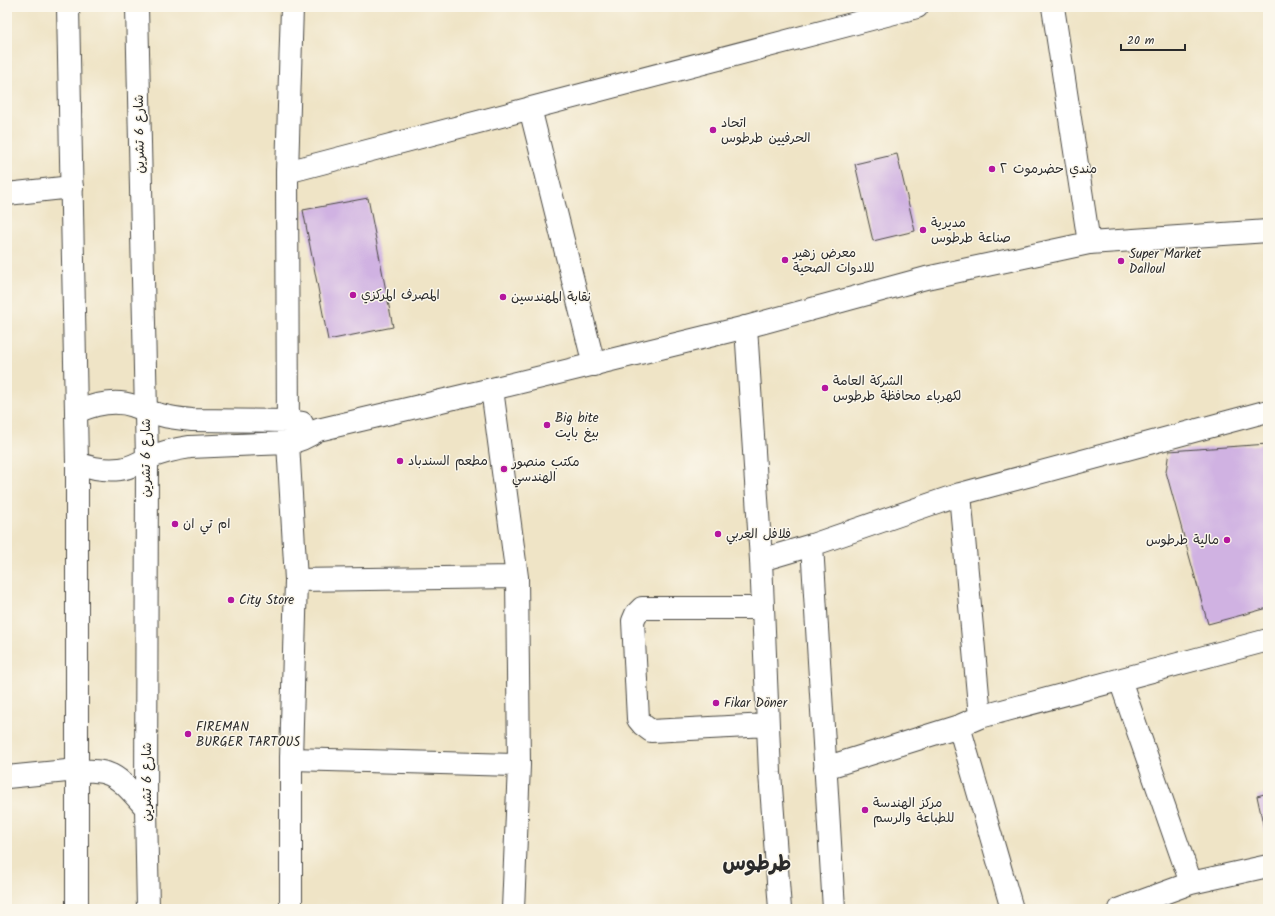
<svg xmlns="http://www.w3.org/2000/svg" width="1275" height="916" font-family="Kalam,'Playpen Sans Arabic',sans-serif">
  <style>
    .building { fill: #d0b2e2 }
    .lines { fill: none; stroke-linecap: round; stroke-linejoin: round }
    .minor-casing { stroke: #484742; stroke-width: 24 }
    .tertiary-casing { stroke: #484742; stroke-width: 24 }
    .primary-casing { stroke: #484742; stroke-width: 24 }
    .minor { stroke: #fff; stroke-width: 22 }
    .tertiary { stroke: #fff; stroke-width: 22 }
    .primary { stroke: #fff; stroke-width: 22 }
    .poi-dot { fill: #b5179e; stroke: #fbf7ec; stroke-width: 1.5 }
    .labels { text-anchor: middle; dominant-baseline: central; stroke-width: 3; stroke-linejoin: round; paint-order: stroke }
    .poi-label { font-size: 13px; fill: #2b2b2b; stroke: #fbf7ec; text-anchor: start }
    .street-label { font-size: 13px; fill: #2b2b2b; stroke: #fbf7ec }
    .town-label { font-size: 21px; font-weight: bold; fill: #2b2b2b; stroke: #fbf7ec }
  </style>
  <rect width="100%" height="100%" fill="#fbf7ec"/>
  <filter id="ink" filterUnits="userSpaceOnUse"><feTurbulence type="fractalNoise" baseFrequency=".025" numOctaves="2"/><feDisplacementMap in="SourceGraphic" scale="8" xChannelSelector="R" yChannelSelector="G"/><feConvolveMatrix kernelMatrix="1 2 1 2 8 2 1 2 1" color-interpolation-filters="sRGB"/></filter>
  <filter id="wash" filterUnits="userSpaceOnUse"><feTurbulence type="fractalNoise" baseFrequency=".012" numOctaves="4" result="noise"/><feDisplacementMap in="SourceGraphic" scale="16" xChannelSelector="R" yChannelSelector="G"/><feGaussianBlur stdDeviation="0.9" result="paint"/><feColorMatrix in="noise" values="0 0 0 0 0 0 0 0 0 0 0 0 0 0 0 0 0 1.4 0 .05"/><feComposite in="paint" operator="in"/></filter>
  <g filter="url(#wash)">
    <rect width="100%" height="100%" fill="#efe4c6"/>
    <g id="blocks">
      <path class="building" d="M897 154 915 231 873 241 855 164Z
        M368 198 393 327 328 340 303 210Z
        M1268 444V608L1208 624 1166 472 1169 451Z
        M1268 793V832L1265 833 1257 796Z"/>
    </g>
  </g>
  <g filter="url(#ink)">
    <use href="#blocks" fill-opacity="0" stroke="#484742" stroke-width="1"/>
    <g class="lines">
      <g class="minor-casing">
        <path id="minor" d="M1053 7 1089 243
          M530 108 594 365
          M287 172 917 7
          M7 194 72 187
          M746 327 761 560 770 773 780 909
          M492 389 517 577 519 765 513 909
          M960 494 980 717
          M812 545 834 909
          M761 560 812 545 960 494 1268 411
          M296 580 517 577
          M763 608H642L636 614 633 621 638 719 643 725 651 731 768 725
          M1120 680 1191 883
          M959 726 1012 909
          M291 759 519 765
          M825 768 959 726 980 717 1268 640
          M7 777 77 770
          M1120 909 1191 883 1268 866"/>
      </g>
      <g class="tertiary-casing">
        <path id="tertiary" d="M76 412C95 404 115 399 134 406 143 409 152 413 161 415 171 418 181 419 192 420L288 421 302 423
          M77 463C91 468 105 471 120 469 131 468 139 462 149 458 162 452 176 449 190 447L288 443C300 441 308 437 318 430L492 389 746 327 926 278 1089 243 1268 231
          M291 909V759L296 580 288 443 287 172 292 7"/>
      </g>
      <g class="primary-casing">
        <path id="primary" d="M68 7 77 463V909
          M137 7 147 459 146 808 148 909
          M77 770C86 771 97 770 106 773 122 778 135 796 146 808"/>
      </g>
      <use href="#minor" class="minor"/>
      <use href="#tertiary" class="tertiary"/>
      <use href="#primary" class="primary"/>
    </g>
  </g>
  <g class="poi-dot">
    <circle cx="713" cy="130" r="4"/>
    <circle cx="992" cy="169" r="4"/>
    <circle cx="923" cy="230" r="4"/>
    <circle cx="785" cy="260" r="4"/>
    <circle cx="1121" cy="261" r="4"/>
    <circle cx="353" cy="295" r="4"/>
    <circle cx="503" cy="297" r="4"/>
    <circle cx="825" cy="388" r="4"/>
    <circle cx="547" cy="425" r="4"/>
    <circle cx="400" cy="461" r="4"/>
    <circle cx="504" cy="469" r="4"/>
    <circle cx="175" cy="524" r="4"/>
    <circle cx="718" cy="534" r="4"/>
    <circle cx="1227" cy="540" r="4"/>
    <circle cx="231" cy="600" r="4"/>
    <circle cx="716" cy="703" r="4"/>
    <circle cx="188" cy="734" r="4"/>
    <circle cx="865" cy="810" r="4"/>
  </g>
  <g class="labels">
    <g class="poi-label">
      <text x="721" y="123">اتحاد<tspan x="721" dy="15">الحرفيين طرطوس</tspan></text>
      <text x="1000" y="169">مندي حضرموت ٢</text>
      <text x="931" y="223">مديرية<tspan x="931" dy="15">صناعة طرطوس</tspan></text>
      <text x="793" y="253">معرض زهير<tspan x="793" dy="15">للادوات الصحية</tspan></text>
      <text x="1129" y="254">Super Market<tspan x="1129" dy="15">Dalloul</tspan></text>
      <text x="361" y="295">المصرف المركزي</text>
      <text x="511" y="297">نقابة المهندسين</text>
      <text x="833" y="381">الشركة العامة<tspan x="833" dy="15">لكهرباء محافظة طرطوس</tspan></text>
      <text x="555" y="418">Big bite<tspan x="555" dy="15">بيغ بايت</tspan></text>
      <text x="408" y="461">مطعم السندباد</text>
      <text x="512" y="462">مكتب منصور<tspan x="512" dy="15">الهندسي</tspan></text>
      <text x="183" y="524">ام تي ان</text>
      <text x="726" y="534">فلافل العربي</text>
      <text x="1219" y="540" text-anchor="end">مالية طرطوس</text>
      <text x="239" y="600">City Store</text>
      <text x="724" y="703">Fikar Döner</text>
      <text x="196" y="727">FIREMAN<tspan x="196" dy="15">BURGER TARTOUS</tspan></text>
      <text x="873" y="803">مركز الهندسة<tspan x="873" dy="15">للطباعة والرسم</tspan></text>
    </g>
    <g class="street-label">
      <text transform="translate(140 134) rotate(-91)">شارع 6 تشرين</text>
      <text transform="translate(146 458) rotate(-90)">شارع 6 تشرين</text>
      <text transform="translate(147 782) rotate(-90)">شارع 6 تشرين</text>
    </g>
    <g class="town-label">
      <text x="757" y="864">طرطوس</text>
    </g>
  </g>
  <rect width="1275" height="916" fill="none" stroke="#fbf7ec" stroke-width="24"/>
  <path d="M1121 44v6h64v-6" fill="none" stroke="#2b2b2b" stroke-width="2"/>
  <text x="1127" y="44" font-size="12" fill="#2b2b2b" stroke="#fbf7ec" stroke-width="3" paint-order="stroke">20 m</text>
</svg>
